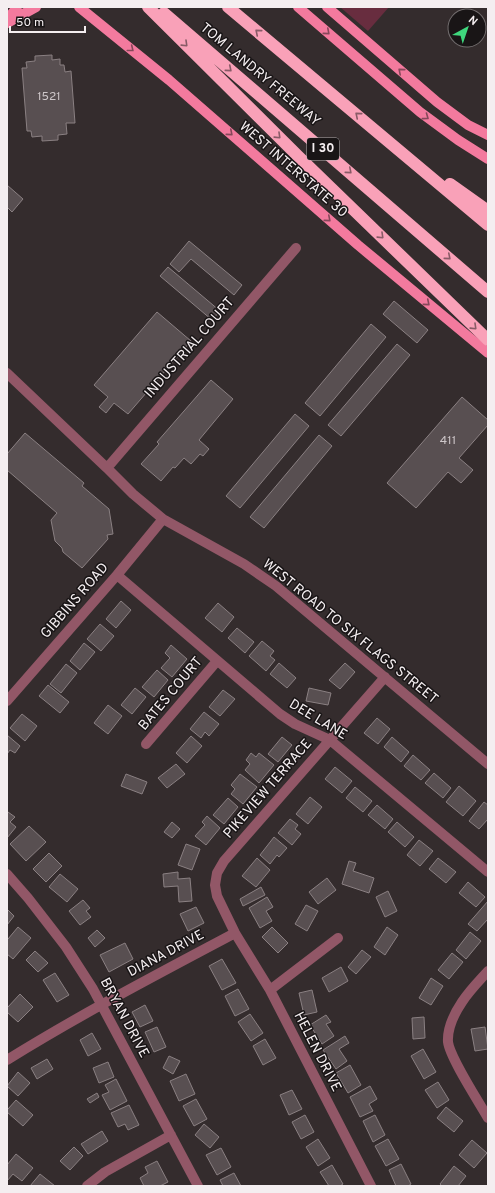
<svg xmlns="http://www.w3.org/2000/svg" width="495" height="1193" font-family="Overpass,sans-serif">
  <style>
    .green { fill: #682d3f }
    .building { fill: #584f51; stroke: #8a8082 }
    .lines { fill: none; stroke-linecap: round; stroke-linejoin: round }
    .minor { stroke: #925767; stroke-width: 10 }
    .major { stroke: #f37a9e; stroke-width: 10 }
    .highway { stroke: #f9a1b8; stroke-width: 12 }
    .oneway { stroke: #895b67 }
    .oneway2 { stroke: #86485a }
    .labels { text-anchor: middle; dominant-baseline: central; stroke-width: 3; stroke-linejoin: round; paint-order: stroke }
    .number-label { font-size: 12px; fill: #cdc6c8 }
    .shield { fill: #191516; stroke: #b2adaf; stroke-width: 1 }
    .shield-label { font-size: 13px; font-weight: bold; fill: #f4eef0 }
    .street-label { font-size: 14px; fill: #f4eef0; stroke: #191516 }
  </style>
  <rect width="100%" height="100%" fill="#342c2d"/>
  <path class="green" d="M340 7H389L368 31Z"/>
  <path class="building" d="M52 55V60L60 59V65H64L65 72 71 71 75 123H66L67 134 58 135V140L42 141V136L32 137 31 131H27L22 68H27L26 62 35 61V56Z
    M7 185 23 199 12 212 7 207Z
    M189 241 242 285 234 295 191 259 179 272 170 264Z
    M168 267 220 311 212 320 160 276Z
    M394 301 428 330 417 343 383 314Z
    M157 312 191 341 128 414 114 403 106 413 99 407 108 397 94 385Z
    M371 324 386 337 320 416 305 403Z
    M397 344 410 355 341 436 328 425Z
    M211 380 233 399 199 440 209 449 203 456 200 454 191 464 184 458 175 468 173 467 161 481 141 464 159 444 157 442Z
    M462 397 488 420V425L459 458 473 470 461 483 448 472 416 508 387 483Z
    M295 414 309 426 240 508 226 496Z
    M25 433 84 483 82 486 109 509 113 534 107 535 108 539 82 568 63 552 62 548 55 541 51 520 57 513 7 470V454Z
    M319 435 332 446 264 528 250 517Z
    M121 601 131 610 116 628 106 619Z
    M218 603 234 617 222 632 205 618Z
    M100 624 114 636 101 651 87 639Z
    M237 628 254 642 245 653 228 638Z
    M262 641 274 651 270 656 275 660 266 671 249 656Z
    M84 643 95 652 80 670 70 661Z
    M171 645 187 659 172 677 161 668 170 658 165 653Z
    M279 663 296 678 287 688 270 674Z
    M345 663 355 672 340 689 329 680Z
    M66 664 77 673 61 693 50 684Z
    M157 670 168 680 154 697 142 687Z
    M48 685 69 702 60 713 39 696Z
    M135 688 146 697 132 714 121 705Z
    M309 688 331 693 328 705 306 701Z
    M223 690 235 699 220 716 209 707Z
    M108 705 122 716 108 734 94 723Z
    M204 712 219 724 209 736 205 732 201 738 190 729Z
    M22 714 37 726 25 741 10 728Z
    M377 718 390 729 378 744 364 733Z
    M7 735 20 746 15 753 10 750 7 754Z
    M191 736 202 746 187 763 176 753Z
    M282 737 292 745 278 762 268 754Z
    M392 737 409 752 401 762 384 747Z
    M251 753 256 757 259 753 274 765 259 783 245 770 250 764 246 760Z
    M413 755 430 770 421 780 404 766Z
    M176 764 185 774 167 788 158 778Z
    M335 767 352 781 342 793 325 779Z
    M434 773 451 788 443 798 425 783Z
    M126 774 147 782 142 794 121 786Z
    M240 774 257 787 243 804 231 794 235 789 231 785Z
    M459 786 476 801 463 816 446 802Z
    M355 787 372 801 363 812 346 798Z
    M310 797 322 807 308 824 296 814Z
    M228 798 238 807 224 824 213 815Z
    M484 802 488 805V819L479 829 469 821Z
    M377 805 393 819 385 829 368 815Z
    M8 812 15 817 10 822 16 827 7 838V813Z
    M207 816 220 828 206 845 195 836 205 825 202 822Z
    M290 819 298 825 295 829 301 834 292 845 278 833Z
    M172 822 180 829 172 838 164 832Z
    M397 822 414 837 405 847 388 832Z
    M29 826 46 842 26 861 10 844Z
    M274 837 287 848 279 857 277 855 270 864 260 855Z
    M419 840 433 851 420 866 407 855Z
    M186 844 200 849 192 870 178 865Z
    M49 853 62 866 46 882 33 869Z
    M257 858 270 870 256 887 242 876Z
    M438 858 456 872 446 883 429 869Z
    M349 861 356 863 353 871 374 878 369 893 342 884Z
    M178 872V879L190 878 192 901 179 902 178 886 164 887 163 874Z
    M60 874 78 889 67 902 49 887Z
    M327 878 336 890 318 904 309 892Z
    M468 882 485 897 476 907 459 893Z
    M261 887 265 895 243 906 240 899Z
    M388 891 397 911 385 917 376 897Z
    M267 897 273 907 266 911 272 921 260 928 249 908Z
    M83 900 90 908 86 911 91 917 80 925 69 911Z
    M488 901V919L477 931 468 924Z
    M306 905 318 911 307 931 295 924Z
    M196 907 204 923 188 931 180 914Z
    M7 909 14 916 7 925Z
    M18 927 31 938 13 959 7 954V938L8 939Z
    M272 927 288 943 278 953 262 937Z
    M387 927 398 935 385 955 374 947Z
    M97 930 105 938 95 947 88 938Z
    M470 932 481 941 466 959 456 950Z
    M125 943 133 959 109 972 100 955Z
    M362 950 371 957 356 974 348 967Z
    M35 951 48 963 38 972 26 960Z
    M452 953 463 962 449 979 438 970Z
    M222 959 236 983 222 990 209 966Z
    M341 967 348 981 329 992 322 978Z
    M55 973 69 995 57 1002 43 980Z
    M431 978 443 986 431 1005 419 998Z
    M238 989 249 1009 235 1016 225 996Z
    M312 990 317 1012 304 1015 299 993Z
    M20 994 33 1007 18 1022 7 1012V1008Z
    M145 1005 153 1021 140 1027 132 1012Z
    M250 1014 263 1033 251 1041 238 1022Z
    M326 1015 331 1022 326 1024 334 1036 322 1044 310 1025Z
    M424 1017 425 1038 413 1039 412 1018Z
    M157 1027 166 1047 154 1052 145 1032Z
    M485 1027 488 1049 475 1051 471 1029Z
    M92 1033 101 1049 88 1056 80 1040Z
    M345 1036 349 1043 339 1049 347 1061 336 1069 323 1050Z
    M265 1039 276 1058 263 1065 253 1046Z
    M423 1049 436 1072 424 1079 411 1056Z
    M169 1056 180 1061 173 1074 163 1068Z
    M47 1059 53 1069 37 1079 31 1068Z
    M108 1062 114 1077 99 1083 93 1068Z
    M350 1065 361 1085 348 1093 336 1073Z
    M18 1072 30 1083 18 1096 7 1086Z
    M186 1074 195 1094 179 1101 170 1081Z
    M116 1079 127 1101 110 1110 102 1095 109 1092 105 1085Z
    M438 1082 449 1100 437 1108 425 1090Z
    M370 1086 377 1099 369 1104 373 1111 360 1117 350 1097Z
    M292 1090 302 1109 289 1115 280 1095Z
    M97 1093 99 1097 90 1103 87 1099Z
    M196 1099 207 1119 194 1126 183 1106Z
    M16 1100 33 1115 23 1126 7 1112V1108L8 1109Z
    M129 1105 139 1125 128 1130 125 1124 118 1127 111 1113Z
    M446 1107 463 1121 454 1132 437 1118Z
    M305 1115 314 1132 301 1139 292 1122Z
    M375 1115 385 1135 373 1142 363 1121Z
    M204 1124 219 1137 210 1148 195 1135Z
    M102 1131 108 1141 88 1154 81 1144Z
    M318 1139 330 1158 318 1166 306 1147Z
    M388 1139 399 1159 386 1166 375 1146Z
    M472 1140 487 1153 474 1168 459 1155Z
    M74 1147 83 1156 70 1170 60 1161Z
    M221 1148 231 1167 217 1175 206 1155Z
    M16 1154 33 1168 22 1181 13 1174 7 1181V1165Z
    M157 1161 168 1182 160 1186H144L140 1178 148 1173 145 1167Z
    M401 1164 411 1184 408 1186H396L389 1170Z
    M332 1165 343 1184 340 1186H329L320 1172Z
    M454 1166 466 1176 458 1186H442L440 1184Z
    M234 1173 241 1186H223L220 1180Z
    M40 1174 55 1186H30Z"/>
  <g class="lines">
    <path class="minor" d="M7 373 107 468 133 494 163 519 244 564 276 586 488 764
      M107 468 296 248
      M117 575 280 714 295 724 330 740 488 872
      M7 701 117 575 163 519
      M146 744 217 661
      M7 874 28 898 66 947 93 989 198 1186
      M488 971C479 981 469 991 462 1002 454 1014 447 1027 448 1042 450 1058 479 1102 488 1118
      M270 990 338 938
      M7 1060C81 1014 158 974 235 933
      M87 1186 105 1172 171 1135
      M371 1186 270 990 235 933 217 896 215 885 217 873 224 861 385 677"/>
    <path class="major" d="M79 7 169 80 358 245 488 353
      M298 7 420 112 458 140 488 159
      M327 7 437 102 468 125 488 135
      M7 20 17 7
      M7 23 36 7"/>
    <path class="highway" d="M148 7 298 156 488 340
      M228 7 488 225
      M164 13 488 292
      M450 184 488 211"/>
  </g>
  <defs><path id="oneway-chevron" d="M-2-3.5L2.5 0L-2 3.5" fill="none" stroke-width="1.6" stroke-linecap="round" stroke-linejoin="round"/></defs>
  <g class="oneway">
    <use href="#oneway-chevron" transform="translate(258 32) rotate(-140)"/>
    <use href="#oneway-chevron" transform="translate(185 44) rotate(44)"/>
    <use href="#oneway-chevron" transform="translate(229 69) rotate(40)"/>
    <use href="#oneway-chevron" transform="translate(358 115) rotate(-140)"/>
    <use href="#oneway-chevron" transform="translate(278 136) rotate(44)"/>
    <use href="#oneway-chevron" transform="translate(349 171) rotate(41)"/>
    <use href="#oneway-chevron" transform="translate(381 236) rotate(44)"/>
    <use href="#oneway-chevron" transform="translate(448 257) rotate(41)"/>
    <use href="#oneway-chevron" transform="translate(474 327) rotate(44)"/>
  </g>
  <g class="oneway2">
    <use href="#oneway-chevron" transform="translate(327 32) rotate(41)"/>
    <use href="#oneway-chevron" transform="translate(131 49) rotate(39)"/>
    <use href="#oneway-chevron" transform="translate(401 71) rotate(-139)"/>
    <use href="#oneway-chevron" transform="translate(426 117) rotate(36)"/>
    <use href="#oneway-chevron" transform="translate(230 133) rotate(41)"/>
    <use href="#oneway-chevron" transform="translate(328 219) rotate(41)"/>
    <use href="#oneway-chevron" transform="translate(427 303) rotate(40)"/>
  </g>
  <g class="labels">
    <g class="number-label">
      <text x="49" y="97">1521</text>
      <text x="448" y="441">411</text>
    </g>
    <rect class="shield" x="307" y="138" width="32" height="22" rx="3"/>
    <g class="shield-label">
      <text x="323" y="149">I 30</text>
    </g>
    <g class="street-label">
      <text transform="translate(260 75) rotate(40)">TOM LANDRY FREEWAY</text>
      <text transform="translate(293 170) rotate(41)">WEST INTERSTATE 30</text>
      <text transform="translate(190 348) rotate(-49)">INDUSTRIAL COURT</text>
      <text transform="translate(75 601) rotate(-49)">GIBBINS ROAD</text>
      <text transform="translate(350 632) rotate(39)">WEST ROAD TO SIX FLAGS STREET</text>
      <text transform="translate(171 694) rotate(-50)">BATES COURT</text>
      <text transform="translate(318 720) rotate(31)">DEE LANE</text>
      <text transform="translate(268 789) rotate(-49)">PIKEVIEW TERRACE</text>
      <text transform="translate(166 954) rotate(-28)">DIANA DRIVE</text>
      <text transform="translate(124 1018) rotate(62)">BRYAN DRIVE</text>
      <text transform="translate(317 1052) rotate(63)">HELEN DRIVE</text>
    </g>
  </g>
  <rect width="495" height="1193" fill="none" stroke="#f4eef0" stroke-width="16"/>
  <g transform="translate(467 28) rotate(40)"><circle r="19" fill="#191516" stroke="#716c6d"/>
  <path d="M0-3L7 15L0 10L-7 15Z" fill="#3fd77d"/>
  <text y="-6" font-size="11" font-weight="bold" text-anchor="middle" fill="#f4eef0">N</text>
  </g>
  <path d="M10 26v6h75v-6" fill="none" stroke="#f4eef0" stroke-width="2"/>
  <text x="16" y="26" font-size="12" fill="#f4eef0" stroke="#191516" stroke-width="3" paint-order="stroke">50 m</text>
</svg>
